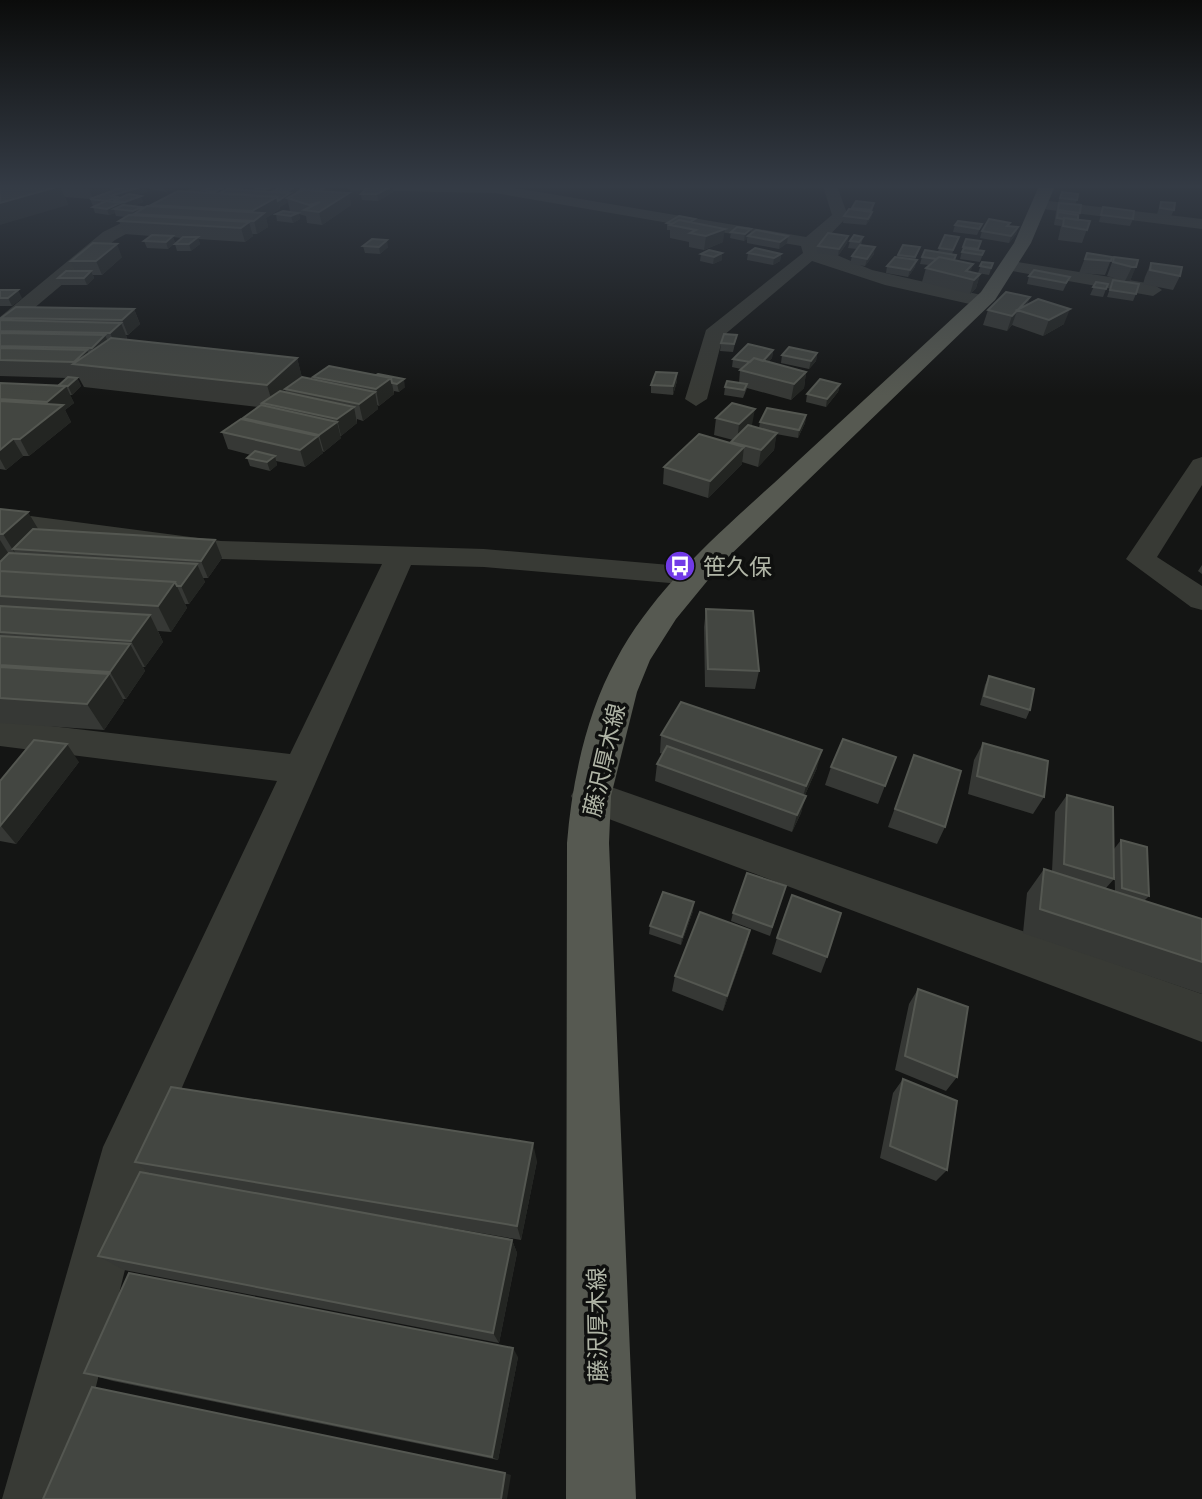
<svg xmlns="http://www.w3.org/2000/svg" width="1202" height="1499" font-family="Ubuntu,'Noto Sans JP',sans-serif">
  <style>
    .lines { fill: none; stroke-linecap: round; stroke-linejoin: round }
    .minor { fill: #383a35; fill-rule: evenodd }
    .tertiary { fill: #383a35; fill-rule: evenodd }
    .primary { fill: #565951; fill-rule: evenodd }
    .wall { fill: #363835 }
    .shaded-wall { fill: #232522 }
    .building { fill: #434641; stroke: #545751; stroke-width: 2 }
    .labels { text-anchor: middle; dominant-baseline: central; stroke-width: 7; stroke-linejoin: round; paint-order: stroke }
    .poi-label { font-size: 23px; fill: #b0b5a6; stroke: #0f100f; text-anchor: start }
    .street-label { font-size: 23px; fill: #b0b5a6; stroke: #0f100f }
  </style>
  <rect width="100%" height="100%" fill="#141514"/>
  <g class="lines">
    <path class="minor" d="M196 186H214L115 240 7 331 0 333V317L103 232Z
      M245 186H307C297 194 254 194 245 186Z
      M344 186H503L806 237 832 215 823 186H837L848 216 818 247 872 270 990 297 993 301 983 307 885 285 812 261 723 336 707 399 696 406 685 399 706 330 803 253 801 246 495 193 351 190Z
      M1040 200 1202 219V229L1035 208V202Z
      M1012 261 1153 284 1162 290 1153 296 1006 270 1003 266Z
      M1202 457V485L1157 557 1202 586V610L1191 607 1126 559 1193 460Z
      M0 512 221 541 484 549 693 567 704 570 708 576 704 582 693 585 484 567 411 565 155 1149 68 1499H2L103 1147 277 781 0 746V720L290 754 382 564 221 559 0 528Z"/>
    <path class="tertiary" d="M591 780 1202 994V1042L577 807 571 796 577 785Z"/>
    <path class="primary" d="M1039 186H1055L1031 243 995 300 722 563 676 619 650 660 637 692 611 796 609 843 636 1499H566L567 843C572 782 586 714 616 660 656 585 724 529 786 472 851 412 916 352 981 292L1014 243Z"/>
  </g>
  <path class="wall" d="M0 186H176L177 188 166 192 145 188 147 192 136 195 143 202 134 206 142 209 151 207V205L205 192 204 190 207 189 205 186H255V188L277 189 281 186H299L300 191 306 186H331L332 190 329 192 349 193 351 205 322 225 307 223 306 216 299 214 300 219 293 223 277 221 276 214 294 212 290 211 288 202 280 207V209L266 218 268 227 257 234H252L253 236 245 242 198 239 200 244 191 251H177L175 244 182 238 173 237 175 243 168 249 147 248 144 241 151 236 124 234 119 221 126 217 116 216 115 213 109 215 95 213 93 207 95 206H93L90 199 65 197 68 205Z
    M393 186V192L378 201 362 200 361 194Z
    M469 186H518V187Z
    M753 186H767V187H754Z
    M777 186H795V188L778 187Z
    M798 186H808V189L799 188Z
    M1062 192 1077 200 1075 205 1080 213 1078 220 1090 221 1082 243 1058 240 1061 226 1054 225 1057 205Z
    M1161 202 1174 210 1171 216 1157 214Z
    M874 203 871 218 866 225 843 223 844 216 852 208Z
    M1103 207 1133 219 1130 226 1099 222Z
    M695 219 694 223 723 242 704 250 689 247V242L670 238V230H667V223Z
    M982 224 977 235 953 232 955 225Z
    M1009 226 1018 227 1016 234 1009 243 980 238 982 231Z
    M751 229V234L787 243 779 249 747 243V239L744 241 730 238 731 232Z
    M848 236 847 243 838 256 817 253 818 246Z
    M863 237 861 245 874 254 865 266 850 264 852 256 857 249 848 248 850 241Z
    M959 237 952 254 955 260 971 272 980 274 976 288 970 294 922 282 926 268 929 265 920 264 922 257 938 252 939 248Z
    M981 241 978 250 984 251 980 262 960 259 963 247Z
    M363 246 388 247 380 254 365 253Z
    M920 247 915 260V267L908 277 886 273 887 266 897 257 898 255Z
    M748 253 781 254 780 261 773 265 747 260Z
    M1087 253 1112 257 1105 275 1079 273Z
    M701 254 722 260 713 264 700 261Z
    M122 257 102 275H93L94 278 87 285H61L58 278 75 271 71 261Z
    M1114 257 1138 260 1130 281H1125L1107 276Z
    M982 262 993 263 989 275 978 273Z
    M1151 263 1180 276 1173 290 1143 284 1145 277Z
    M1029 276 1070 277 1063 291 1027 284Z
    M1113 280 1136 294 1133 301 1107 297Z
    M1096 282 1108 284 1103 297 1090 295Z
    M0 290 22 298 12 306H0Z
    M1028 305 1064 324 1043 336 1012 325 1007 331 983 325 988 310Z
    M134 309 140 324 128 335H126L127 338 126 340 297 358 302 378 314 380 313 377 376 375 405 387 399 392 394 391V394L379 406 377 405 378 409 363 421 357 419V423L341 436H340L341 438 324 452 322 451 323 453 305 467 276 461 277 465 270 471 250 466 247 458 251 455 228 449 222 432 243 420V418L258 407 84 387 79 378H77L81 386 72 395H70L74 403 65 410 71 422 29 456H23L6 470 0 469V383L58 386 67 378 0 376V320H3L1 318Z
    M737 335 733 352 720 351 721 343Z
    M773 350 772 358 768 362 806 372 804 388 791 400 747 388 743 398 724 395 725 387 739 383 740 370 741 369 732 367 733 359Z
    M817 353 816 361 809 369 781 363 782 355Z
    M677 381 673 395 651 393V385Z
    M840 384 838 392 826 407 806 402 807 394Z
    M806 415 805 423 798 438 776 434 774 450 758 467 742 462V464L708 498 663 484 664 467 731 444 733 440 714 435 716 418 752 425V426L759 428 760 422Z
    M0 509 39 530 215 540 222 558 208 578H203L205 582 189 604H185L187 608 171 632 158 631 163 642 145 667H143L145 671 126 699H123L124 701 104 730 0 723Z
    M1202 565V574L1198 571Z
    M706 609 759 671 755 689 705 687 704 627Z
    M989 676 1030 710 1026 719 980 705 985 685Z
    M661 735 817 768 805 795 801 813 792 832 655 781 657 764 663 754 660 753Z
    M983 743 1044 797 1033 814 968 794 974 760Z
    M914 755 945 827 937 844 888 827Z
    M896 757 878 804 825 785 831 767Z
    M79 762 16 844 0 841V781Z
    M1067 795 1114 879 1106 888 1115 891 1114 849 1121 840 1149 896 1144 901 1202 919V994L1023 933 1027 893 1044 869 1052 871 1055 812Z
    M786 886 770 936 731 921 733 913Z
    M693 911 681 945 649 934 650 926Z
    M750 930 746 946 723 1011 672 991 675 976Z
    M777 938 827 957 821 973 772 954Z
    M918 989 957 1077 946 1091 895 1070 909 1004Z
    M903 1079 947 1170 936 1181 880 1158 893 1093Z
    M537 1161 521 1240 405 1220 512 1240 517 1253 499 1343 124 1270 98 1256 151 1174 135 1162Z
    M518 1357 498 1460 113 1381 84 1373Z"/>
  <path class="shaded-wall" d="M60 186 68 205 0 225V203Z
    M88 186H144L147 192 120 200 113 201 115 205 120 203 122 210 114 209 115 213 109 215 107 209V201L110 196 121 192 119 187 110 186 111 191 93 199Z
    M164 186H176L177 188 166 192Z
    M222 186H236L216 197 214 192 222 188Z
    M247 186H255L256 189 245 194 243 188Z
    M274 186H277L278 190H275L276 192 267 196 266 189Z
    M296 186H299L300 191 291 197 287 198 288 202 280 207 278 201 290 193 289 191Z
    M327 186H331L332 190 317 201 316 194Z
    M393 186V192L378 201 377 194Z
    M1084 186H1096V187L1083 189Z
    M349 193 351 205 322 225 319 212 310 211 309 205Z
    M141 196 143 202 127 209 125 202Z
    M277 197 280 209 266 218 268 227 257 234 252 211Z
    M874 203 871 214 872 212 871 218 866 225 871 210Z
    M142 207 144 213 134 214 135 218 133 211Z
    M298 213 300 219 293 223 291 216Z
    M249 222 253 236 245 242 241 228Z
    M1018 227 1016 234 1009 243 1011 236Z
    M725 229 723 242 704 250 706 236Z
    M751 229 750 236H748L747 239 744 241 745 234Z
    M173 236 175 243 168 249 166 242Z
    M788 236 787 243 779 249 780 242Z
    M848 236 847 243 838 256 839 249Z
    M198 237 200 244 191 251 189 244Z
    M387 240 388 247 380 254 379 247Z
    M117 244 122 257 102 275 96 261Z
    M875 247 874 254 865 266 867 259Z
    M722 253V260L713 264 714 257Z
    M781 254 780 261 773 265 774 258Z
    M917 260 915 267 908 277 910 270Z
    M973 264 969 278 966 271Z
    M1132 267H1136L1130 281H1125Z
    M91 271 94 278 87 285 84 278Z
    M980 274 976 288 970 294 974 280Z
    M18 290 22 298 12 306 8 298Z
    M1030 297 1025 313 1017 310Z
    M134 309 140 324 128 335 122 320Z
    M1070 309 1064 324 1043 336 1049 320Z
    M1017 311 1012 325 1007 331 1012 316Z
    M121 323 127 338 117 348 110 333Z
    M105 335 112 351 99 364 92 348Z
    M87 350 94 366 74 362Z
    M773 350 772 358 758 373 759 365Z
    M817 353 816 361 809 369 811 361Z
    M297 358 303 381 285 389 287 396 273 405 267 385Z
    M806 372 804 388 791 400 794 384Z
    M677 373V381L673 395V386Z
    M77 378 81 386 72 395 68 386Z
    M391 378 394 394 379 406 376 389Z
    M404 379 405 387 399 392 397 384Z
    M840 384 838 392 826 407 827 399Z
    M66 386 74 403 65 410 71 422 29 456 20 439 53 413 47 402Z
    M375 392 378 409 363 421 359 404Z
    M354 407 357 423 341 436 337 419Z
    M755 409 752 425 737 441 739 424Z
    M806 415 805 423 798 438 799 430Z
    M337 422 341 438 324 452 319 435Z
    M777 433 774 450 758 467 761 450Z
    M318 436 323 453 305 467 300 450Z
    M13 439 23 456 6 470 0 459V450Z
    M744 447 742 464 708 498 710 481Z
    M275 456 277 465 270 471 267 462Z
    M28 512 43 537 13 549 19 560 3 534Z
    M0 540 15 564 0 575Z
    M215 540 222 558 208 578 201 561Z
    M197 564 205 582 189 604 181 586Z
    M175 582 187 608 171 632 158 606Z
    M150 615 163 642 145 667 131 641Z
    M130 644 145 671 126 699 110 672Z
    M109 674 124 701 104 730 87 704Z
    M67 744 79 762 16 844 1 826Z
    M822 750 817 768 801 804 806 786Z
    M806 796 801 813 792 832 797 815Z
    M694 902 693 911 681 945 682 937Z
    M750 930 746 946 723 1011 727 996Z
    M533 1143 537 1161 521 1240 517 1226Z
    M512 1240 517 1253 499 1343 493 1333Z
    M513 1348 518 1357 498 1460 492 1457Z
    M505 1473 511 1475 507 1499H501Z"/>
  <path class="building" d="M0 186H60L0 203Z
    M126 186H144L110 196 119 197 107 201 120 203 107 209 93 207 106 201 90 199Z
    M215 186 225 187 214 192 204 190Z
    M260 186H274L266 189 255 188Z
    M281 186H296L289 191 275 190Z
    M306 186H327L320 191 303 190 296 193Z
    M369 186H392L377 194H361Z
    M227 189 290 193 278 201 277 197 220 193Z
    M303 190 349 193 319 212 304 210 320 202 309 205 287 198Z
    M178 191 277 197 252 211 151 205Z
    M1062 192 1078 194 1077 200 1060 198Z
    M129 194 141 196 125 202 113 201Z
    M856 201 874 203 871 210 852 208Z
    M1161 202 1175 203 1174 210 1160 208Z
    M1059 203 1081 205 1080 213 1058 210Z
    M123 205 142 207 133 211 114 209Z
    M147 206 264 213 254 221 134 214Z
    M1103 207 1134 211 1133 219 1101 215Z
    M849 209 872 212 868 219 844 216Z
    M283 211 298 213 291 216 276 214Z
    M1058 212 1078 215V220L1064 218V219L1057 218Z
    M129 215 249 222 241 228 119 221Z
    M679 216 695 219 690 222 679 220 672 224 667 223Z
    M1064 218 1090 221 1087 230 1063 226Z
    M989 219 1010 223 1007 226 1018 227 1011 236 982 231Z
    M679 220 725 229 706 236 690 233 696 230 670 225Z
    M958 221 982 224 979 229 955 225Z
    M737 227 751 229 745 234 731 232Z
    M756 230 788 236 780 242 748 236Z
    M828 233 848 236 839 249 818 246Z
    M152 235 173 236 166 242 144 241Z
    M854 235 863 237 859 242 850 241Z
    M945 235 959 237 953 250 939 248Z
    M183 237H198L189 244H175Z
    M372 239 387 240 379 247 363 246Z
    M966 239 981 241 978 249 963 247Z
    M93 243 117 244 96 261H71Z
    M860 245 875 247 867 259 852 256Z
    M903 245 920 247 915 257 898 255Z
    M755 248 781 254 774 258 748 253Z
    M964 248 984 251 982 255 962 252Z
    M709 250 722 253 714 257 701 254Z
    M925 250 956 255 954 260 939 257 936 259 922 257Z
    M1087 253 1112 257 1111 261 1085 259Z
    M895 257 917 260 910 270 887 266Z
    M939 257 973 264 966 271 980 274 974 280 926 268Z
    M1114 257 1138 260 1136 267H1132L1113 262Z
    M982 262 993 263 991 268 980 266Z
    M1151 263 1182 267 1180 276 1150 270Z
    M1034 270 1070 277 1066 283 1029 276Z
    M66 271H91L84 278H58Z
    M1113 280 1139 284 1136 294 1110 290Z
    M1096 282 1108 284 1106 289 1093 287Z
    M0 290H18L8 298H0Z
    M1006 292 1030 297 1012 316 988 310Z
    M1038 299 1070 309 1049 320 1017 310Z
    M16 307 134 309 122 320 1 318Z
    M0 320 121 323 110 333 0 331Z
    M0 333 105 335 92 348 0 346Z
    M724 334 737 335 734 344 721 343Z
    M111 338 297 358 267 385 73 364Z
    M748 344 773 350 763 361 754 358 750 362 733 359Z
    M789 347 817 353 811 361 782 355Z
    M0 348 87 350 74 362 0 360Z
    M754 358 806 372 794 384 740 370Z
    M329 366 391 378 376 389 313 377Z
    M656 372 677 373 673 386 651 385Z
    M378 374 404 379 397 384 392 383 391 378 376 375Z
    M68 377 77 378 68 386H58Z
    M302 377 375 392 359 404 285 389Z
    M820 379 840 384 827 399 807 394Z
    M727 381 747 384 744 390 725 387Z
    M0 383 66 386 47 402 0 399Z
    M280 391 354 407 337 419 262 403Z
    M0 401 63 405 20 439H13L0 450Z
    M732 403 755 409 739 424 716 418Z
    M261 405 337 422 319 435 243 418Z
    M767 408 806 415 799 430 760 422Z
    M241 419 318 436 300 450 222 432Z
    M748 425 777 433 761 450 731 442Z
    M699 434 744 447 710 481 664 467Z
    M255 451 275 456 267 462 247 458Z
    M0 509 28 512 3 534H0Z
    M33 529 215 540 201 561 13 549Z
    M9 553 197 564 181 586H177L175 582 0 571V562Z
    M0 571 175 582 158 606 0 596Z
    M0 606 150 615 131 641 0 632Z
    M706 609 753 611 759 671 708 669Z
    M0 636 130 644 110 672 0 665Z
    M0 667 109 674 87 704 0 698Z
    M989 676 1034 689 1030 710 984 696Z
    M681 702 822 750 806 786 661 735Z
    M843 739 896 757 885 786 831 767Z
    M34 740 67 744 0 826V781Z
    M983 743 1048 761 1044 797 977 776Z
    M667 746 806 796 797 815 657 764Z
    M914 755 961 771 945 827 895 809Z
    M1067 795 1113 807 1114 879 1064 864Z
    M1121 840 1147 847 1149 896 1122 888Z
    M1044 869 1202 919V962L1040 909Z
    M747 873 786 886 772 927 733 913Z
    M663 892 694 902 682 937 650 926Z
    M792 895 841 913 827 957 777 938Z
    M700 912 750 930 727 996 675 976Z
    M918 989 968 1007 957 1077 905 1056Z
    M903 1079 957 1101 947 1170 890 1146Z
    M171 1087 533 1143 517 1226 135 1162Z
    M140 1172 512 1240 493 1333 98 1256Z
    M129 1273 513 1348 492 1457 84 1373Z
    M92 1387 505 1473 501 1499H43Z"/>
  <linearGradient id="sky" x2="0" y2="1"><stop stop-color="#0b0c0b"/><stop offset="0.47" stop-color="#343b45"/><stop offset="1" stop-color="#343b45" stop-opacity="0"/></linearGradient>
  <rect width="1202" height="396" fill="url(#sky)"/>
  <defs>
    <g id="bus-disc" transform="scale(1.575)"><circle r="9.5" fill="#713ae7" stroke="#0f100f"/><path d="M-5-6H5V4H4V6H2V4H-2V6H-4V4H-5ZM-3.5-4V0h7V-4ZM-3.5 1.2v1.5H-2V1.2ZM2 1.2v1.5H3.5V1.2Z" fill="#fff"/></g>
  </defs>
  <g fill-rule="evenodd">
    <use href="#bus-disc" x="680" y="566"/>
  </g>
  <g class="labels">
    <g class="poi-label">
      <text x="703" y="566">笹久保</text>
    </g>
    <g class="street-label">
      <text transform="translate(604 760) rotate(-77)">藤沢厚木線</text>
      <text transform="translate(597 1325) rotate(-91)">藤沢厚木線</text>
    </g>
  </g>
</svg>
